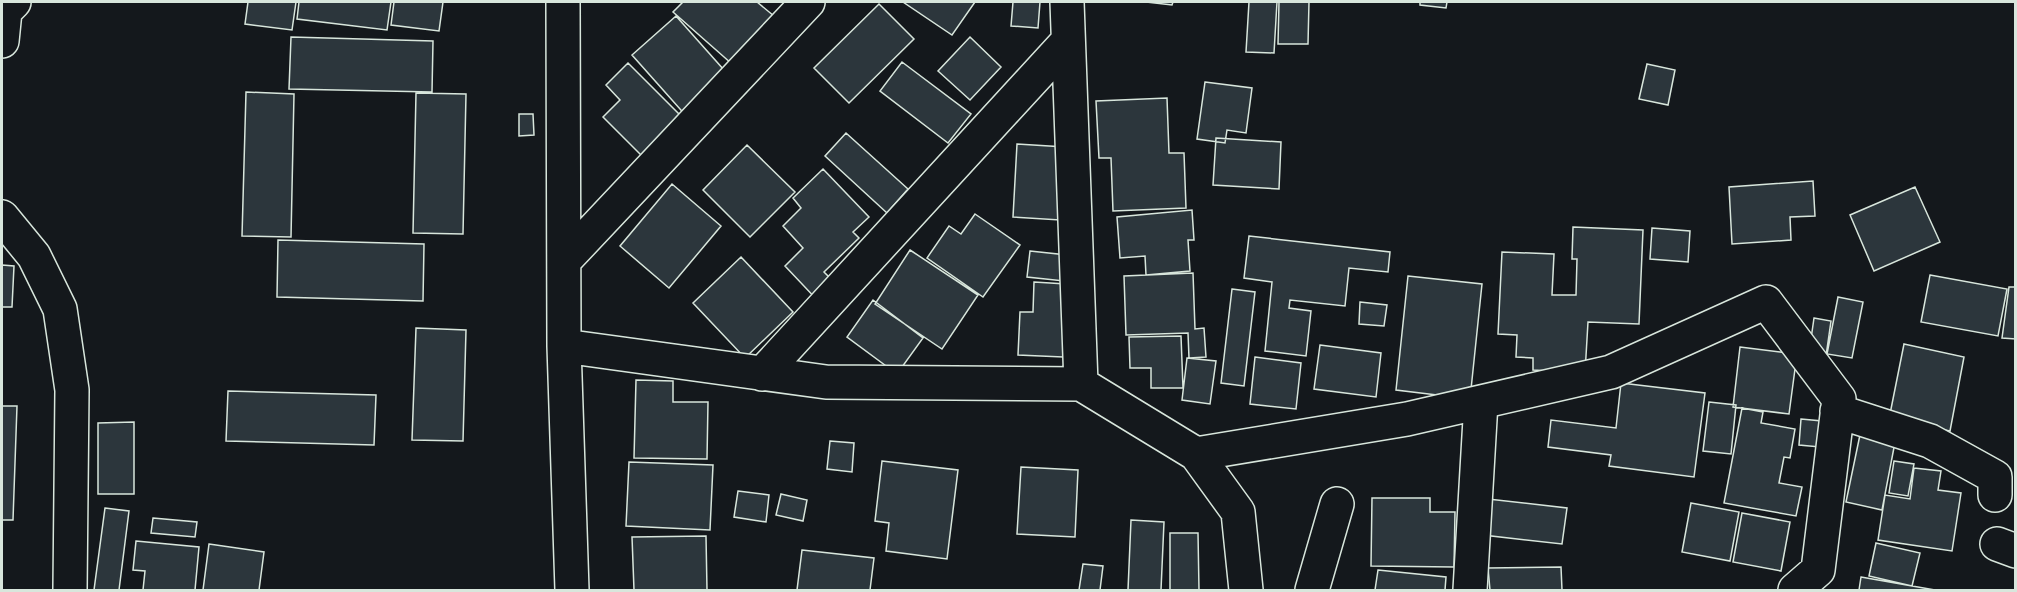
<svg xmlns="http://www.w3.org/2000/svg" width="2017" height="592" font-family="'Varela Round',sans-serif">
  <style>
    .building { fill: #2c363c; stroke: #d8e6dc; stroke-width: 1.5 }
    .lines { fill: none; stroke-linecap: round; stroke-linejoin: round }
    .minor-casing { stroke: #d8e6dc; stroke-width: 36 }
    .minor { stroke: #14181c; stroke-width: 33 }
  </style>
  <rect width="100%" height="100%" fill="#14181c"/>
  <path class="building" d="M248 2H296L292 30 245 24Z
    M299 2H391L387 30 297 19Z
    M394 2H443L439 31 391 25Z
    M683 2H757L774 16 732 64 673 12Z
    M903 2H975L952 35Z
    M1013 2H1040L1038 28 1011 26Z
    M1146 2H1173L1172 5Z
    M1249 2H1277L1274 53 1246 52Z
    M1279 2H1309L1308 44H1278Z
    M1420 2H1447L1446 8 1420 5Z
    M879 4 914 39 849 103 814 68Z
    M676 16 732 79 688 118 632 55Z
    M291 37 433 41 432 92 289 89Z
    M970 37 1001 67 970 100 938 71Z
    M902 62 971 114 948 143 880 91Z
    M628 63 687 122 648 162 603 117 620 100 606 85Z
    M1647 64 1675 70 1668 105 1639 99Z
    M1205 82 1252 88 1246 133 1227 130 1225 143 1197 139Z
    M246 92 294 94 291 237 242 236Z
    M416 93 466 94 463 234 413 233Z
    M1167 98 1169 153H1184L1186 208 1113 211 1111 158H1099L1096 101Z
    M519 114H533L534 135 519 136Z
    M846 133 908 189 887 213 825 156Z
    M1216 138 1281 142 1279 189 1213 185Z
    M1017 144 1065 147 1060 220 1013 217Z
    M747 145 795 192 750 237 703 190Z
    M823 169 869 217 853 232 859 238 824 272 838 286 820 303 785 266 803 248 783 226 801 208 793 198Z
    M1813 181 1815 216 1790 217 1791 240 1732 244 1729 187Z
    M672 184 721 226 669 288 620 246Z
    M1915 187 1940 242 1874 271 1850 215Z
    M1192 210 1194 240H1188L1190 271 1146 275 1145 256 1120 258 1117 217Z
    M975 214 1020 245 983 297 927 258 949 226 961 234Z
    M1573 227 1643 230 1639 324 1588 322 1585 373 1533 370V358L1516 357 1517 335 1498 334 1502 252 1554 254 1552 295H1576L1577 259H1572Z
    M1652 228 1690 231 1688 262 1650 259Z
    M1249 236 1390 252 1388 272 1349 268 1345 306 1290 300 1289 308 1311 311 1306 356 1265 351 1272 282 1244 278Z
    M278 240 424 244 423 301 277 297Z
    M910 250 978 295 942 349 875 304Z
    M1030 251 1067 255 1064 281 1027 277Z
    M741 257 793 312 745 358 693 303Z
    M2 265 14 266 12 307H2Z
    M1193 273 1195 329 1204 328 1206 357 1189 358 1188 333 1126 335 1124 276Z
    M1930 275 2007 289 1998 336 1921 322Z
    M1408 276 1482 284 1470 399 1396 390Z
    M1034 282 1066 284 1063 357 1018 355 1020 312H1033Z
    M2009 287H2016V339L2002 338Z
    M1232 289 1255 292 1244 386 1221 383Z
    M1838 297 1863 302 1852 358 1827 354Z
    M873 300 923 338 897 374 847 337Z
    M1360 302 1387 305 1384 326 1359 324Z
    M1814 318 1831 321 1826 356 1809 353Z
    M416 328 466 330 463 441 412 440Z
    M1181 336 1183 388H1151V368H1130L1129 337Z
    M1904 344 1964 357 1950 431 1889 419Z
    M1320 345 1381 353 1376 397 1314 389Z
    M1740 347 1797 354 1789 414 1733 407Z
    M1255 357 1301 363 1296 409 1250 404Z
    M1187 358 1216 361 1210 404 1182 400Z
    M636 380 673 381V402H708L707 459 634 458Z
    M1621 383 1705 393 1694 477 1609 466 1611 455 1548 447 1551 420 1616 428Z
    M228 391 376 395 374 445 226 441Z
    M1709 402 1736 405 1731 454 1703 451Z
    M2 406H17L13 520H2Z
    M1742 408 1763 412 1761 423 1795 429 1790 458 1784 457 1779 483 1802 487 1796 516 1724 503Z
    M1801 419 1822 421 1820 447 1799 445Z
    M134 422V494H98V423Z
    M1861 430 1896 437 1882 510 1846 502Z
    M830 441 854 443 852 472 827 469Z
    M882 461 958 470 947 559 886 551 889 523 875 521Z
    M1894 461 1914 464 1908 496 1889 493Z
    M629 462 713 465 710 530 626 526Z
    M1021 467 1078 470 1075 537 1017 534Z
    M1914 468 1941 471 1938 490 1961 493 1952 551 1878 540 1885 495 1910 499Z
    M738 491 769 495 766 522 734 517Z
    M781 494 807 500 803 521 776 515Z
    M1372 498H1430V512H1455L1454 567 1371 566Z
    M1488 499 1567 508 1562 544 1483 535Z
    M1691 503 1739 512 1730 561 1682 552Z
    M105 508 129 511 119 590H94Z
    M1742 513 1790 522 1781 571 1733 562Z
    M153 518 197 522 195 537 151 533Z
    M1131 520 1164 522 1161 590H1128Z
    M1170 533H1198L1199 590H1170Z
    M706 536 707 590H634L632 537Z
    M136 541 199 547 195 590H143L145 571 133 570Z
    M1876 543 1920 553 1912 586 1869 576Z
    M209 544 264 552 259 590H203Z
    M802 550 874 558 870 590H797Z
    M1083 564 1103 566 1100 590H1079Z
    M1561 567 1562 590H1490L1488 568Z
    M1378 570 1446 577 1445 590H1375Z
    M1861 577 1935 590H1859Z"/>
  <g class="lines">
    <g class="minor-casing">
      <path id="minor" d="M563 2 564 346 572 590
        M1067 2 1081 384
        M2 41 5 11 14 2
        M2 217 34 256 60 309 72 390 70 590
        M564 261 808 2
        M564 346 826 382 1081 384 1196 454 1238 512 1246 590
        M762 374 1068 41
        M1837 411 1930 441 1995 477V495
        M1196 454 1407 419 1611 372 1766 302 1839 399 1818 570 1795 590
        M1997 544 2016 551
        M1312 590 1337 504
        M1470 590 1481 402"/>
    </g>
    <use href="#minor" class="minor"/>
  </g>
  <rect width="2017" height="592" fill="none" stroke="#d8e6dc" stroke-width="6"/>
</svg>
